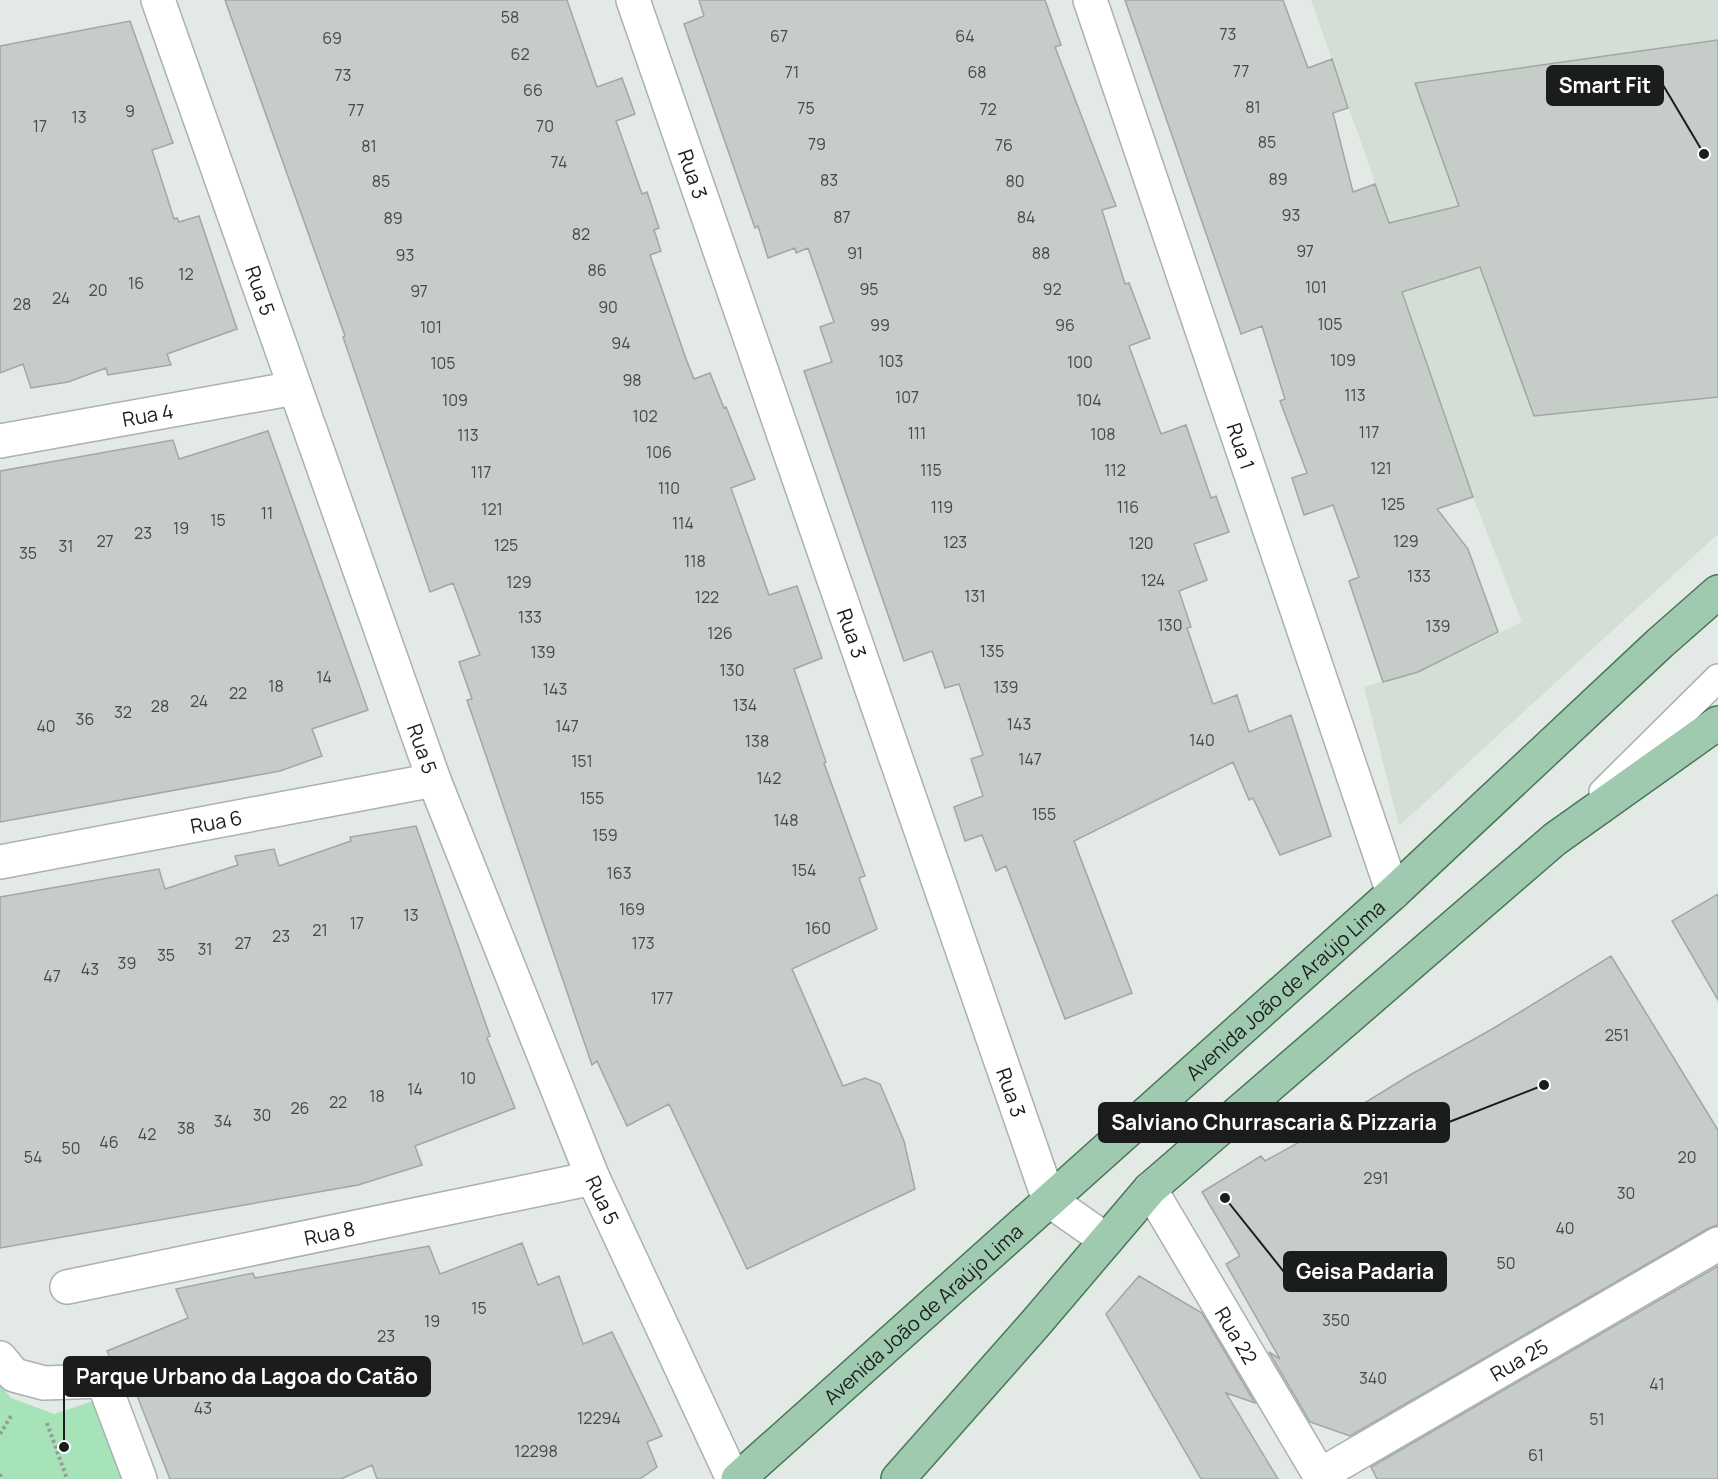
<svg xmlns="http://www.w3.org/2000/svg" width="1718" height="1479" font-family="Manrope,sans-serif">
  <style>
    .built { fill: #d3dfd6 }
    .green { fill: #a6e3b8 }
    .building { fill: #c6ccc8; stroke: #a1a7a3; stroke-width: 1.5 }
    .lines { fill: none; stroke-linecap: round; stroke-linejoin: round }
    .service-casing { stroke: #acb1ad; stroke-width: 30 }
    .pedestrian-casing { stroke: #acb1ad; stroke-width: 36 }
    .minor-casing { stroke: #acb1ad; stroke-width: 36 }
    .primary-casing { stroke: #487758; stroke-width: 36 }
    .path { stroke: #979c99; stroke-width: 4; stroke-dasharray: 3 3; stroke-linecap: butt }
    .service { stroke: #fff; stroke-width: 27 }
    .pedestrian { stroke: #fff; stroke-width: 33 }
    .minor { stroke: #fff; stroke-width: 33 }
    .primary { stroke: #a0caaf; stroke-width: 33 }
    .labels { text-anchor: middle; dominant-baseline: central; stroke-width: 4.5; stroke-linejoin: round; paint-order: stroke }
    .number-label { font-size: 16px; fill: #464947 }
    .street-label { font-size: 20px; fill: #1b1d1c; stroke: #fff }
    .leader { fill: none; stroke: #1b1d1c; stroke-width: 2 }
    .callout-dot { fill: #1b1d1c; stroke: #fff; stroke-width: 2 }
    .callout { fill: #1b1d1c; stroke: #1b1d1c; stroke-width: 2 }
    .callout-label { font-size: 21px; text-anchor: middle; font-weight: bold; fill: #fff }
  </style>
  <rect width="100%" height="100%" fill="#e3e9e5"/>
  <path class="built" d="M1311 0H1718V534L1399 826 1364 687 1424 669 1522 622 1473 497 1422 352 1386 243 1390 225Z"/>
  <path class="green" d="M0 1385 11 1398 54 1414 96 1400 139 1479H0Z"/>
  <path class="building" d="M225 0H567L597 87 622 78 635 114 616 121 642 194 647 192 659 228 654 230 661 251 650 255 686 359 694 379 710 373 724 408 726 407 755 479 731 488 769 595 797 586 822 658 794 669 826 762 824 763 865 876 859 878 877 929 792 969 843 1086 865 1078 880 1084 904 1141 915 1189 747 1269 669 1104 627 1126 597 1061 592 1065 467 700 472 699 459 662 480 655 453 583 430 592 343 337 345 336Z
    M699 0H1045L1061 45 1055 47 1116 206 1102 210 1125 284 1129 283 1150 338 1129 346 1161 434 1186 425 1211 498 1216 496 1229 532 1194 544 1207 580 1179 591 1191 627 1187 628 1213 704 1237 695 1249 732 1291 715 1331 836 1280 855 1253 798 1249 800 1233 762 1074 841 1132 993 1065 1019 1006 866 996 871 982 835 965 841 954 807 983 796 971 759 983 755 959 684 945 688 932 651 904 661 804 371 832 362 820 327 834 322 808 248 796 253 795 248 768 258 758 226 755 228 684 24 704 16Z
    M1125 0H1283L1308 68 1332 59 1348 108 1333 113 1353 192 1375 184 1389 223 1459 206 1415 83 1718 40V397L1534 416 1480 267 1402 292 1473 497 1437 509 1468 549 1498 632 1418 672 1383 682 1349 581 1359 577 1333 505 1304 515 1292 478 1307 473 1280 401 1285 399 1262 326 1241 334Z
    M130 21 173 143 152 150 174 219 177 218 179 222 199 216 237 329 167 354 171 365 108 375 106 368 68 382 31 388 23 364 0 373V46Z
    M268 431 368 710 312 729 322 756 280 771 0 822V471L173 440 179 459Z
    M416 826 490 1036 487 1038 515 1108 415 1146 422 1165 358 1185 0 1248V897L159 869 165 889 238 865 235 856 274 849 279 866 351 841 350 837Z
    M1718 894V1000L1672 921Z
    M1611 956 1718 1130V1225L1709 1228 1350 1436 1310 1422 1269 1352 1280 1359 1226 1264 1240 1256 1202 1192 1261 1156 1265 1161 1314 1134 1410 1075 1494 1028Z
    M522 1243 538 1285 559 1276 583 1344 612 1332 662 1436 647 1442 657 1467 640 1479H377L372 1465 341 1479H170L136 1393 129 1396 121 1374 113 1365 107 1351 188 1318 176 1289 253 1273 255 1278 429 1246 440 1274Z
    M1718 1266V1479H1377L1371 1467Z
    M1139 1276 1202 1313 1255 1403 1226 1393 1278 1479H1201L1106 1314Z"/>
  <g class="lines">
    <g class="service-casing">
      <path id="service" d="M1603 792 1718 678"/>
    </g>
    <g class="pedestrian-casing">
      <path id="pedestrian" d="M0 1358 14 1375 44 1383 103 1381 140 1479"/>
    </g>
    <g class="minor-casing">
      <g id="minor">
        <path id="s1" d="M158 0 434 780 593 1178 733 1479"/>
        <path id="s2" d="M633 0 1049 1200 1106 1240"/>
        <path id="s3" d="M1090 0 1393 893"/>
        <path id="s4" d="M0 441 295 388"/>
        <path id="s5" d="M0 862 434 780"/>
        <path id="s6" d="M1150 1189 1322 1479"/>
        <path id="s7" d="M67 1287 593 1178"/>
        <path id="s8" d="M1320 1475 1718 1244"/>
      </g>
    </g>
    <g class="primary-casing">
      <g id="primary">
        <path id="s9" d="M738 1479 1393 893 1660 643 1718 592"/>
        <path d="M898 1479 1035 1324 1150 1189 1555 839 1718 723"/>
      </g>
    </g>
    <path class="path" d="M47 1423 67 1479
      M0 1434 11 1416
      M0 1474 1 1479"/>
    <use href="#service" class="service"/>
    <use href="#pedestrian" class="pedestrian"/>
    <use href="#minor" class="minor"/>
    <use href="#primary" class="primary"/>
  </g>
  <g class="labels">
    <g class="number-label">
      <text x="510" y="17">58</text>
      <text x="1228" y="34">73</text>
      <text x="779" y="36">67</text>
      <text x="965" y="36">64</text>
      <text x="332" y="38">69</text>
      <text x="520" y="54">62</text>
      <text x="1241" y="71">77</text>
      <text x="792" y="72">71</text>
      <text x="977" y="72">68</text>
      <text x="343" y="75">73</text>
      <text x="533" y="90">66</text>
      <text x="1253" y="107">81</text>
      <text x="806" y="108">75</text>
      <text x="988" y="109">72</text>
      <text x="356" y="110">77</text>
      <text x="130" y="111">9</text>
      <text x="79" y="117">13</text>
      <text x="40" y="126">17</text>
      <text x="545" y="126">70</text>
      <text x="1267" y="142">85</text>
      <text x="817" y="144">79</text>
      <text x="1004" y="145">76</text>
      <text x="369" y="146">81</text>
      <text x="559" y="162">74</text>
      <text x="1278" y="179">89</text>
      <text x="829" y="180">83</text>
      <text x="381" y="181">85</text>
      <text x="1015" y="181">80</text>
      <text x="1291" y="215">93</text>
      <text x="842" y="217">87</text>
      <text x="1026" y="217">84</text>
      <text x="393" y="218">89</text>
      <text x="581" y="234">82</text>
      <text x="1305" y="251">97</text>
      <text x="855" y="253">91</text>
      <text x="1041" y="253">88</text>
      <text x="405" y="255">93</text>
      <text x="597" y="270">86</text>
      <text x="186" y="274">12</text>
      <text x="136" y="283">16</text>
      <text x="1316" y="287">101</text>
      <text x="869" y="289">95</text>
      <text x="1052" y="289">92</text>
      <text x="98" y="290">20</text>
      <text x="419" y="291">97</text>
      <text x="61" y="298">24</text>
      <text x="22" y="304">28</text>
      <text x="608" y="307">90</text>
      <text x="1330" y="324">105</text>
      <text x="880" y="325">99</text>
      <text x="1065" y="325">96</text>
      <text x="431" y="327">101</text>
      <text x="621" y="343">94</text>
      <text x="1343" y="360">109</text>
      <text x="891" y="361">103</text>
      <text x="1080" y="362">100</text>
      <text x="443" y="363">105</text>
      <text x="632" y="380">98</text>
      <text x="1355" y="395">113</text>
      <text x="907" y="397">107</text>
      <text x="455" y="400">109</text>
      <text x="1089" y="400">104</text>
      <text x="645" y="416">102</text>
      <text x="1369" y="432">117</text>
      <text x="917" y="433">111</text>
      <text x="1103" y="434">108</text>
      <text x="468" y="435">113</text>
      <text x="659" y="452">106</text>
      <text x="1381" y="468">121</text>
      <text x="931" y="470">115</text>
      <text x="1115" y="470">112</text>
      <text x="481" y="472">117</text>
      <text x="669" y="488">110</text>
      <text x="1393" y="504">125</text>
      <text x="942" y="507">119</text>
      <text x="1128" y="507">116</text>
      <text x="492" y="509">121</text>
      <text x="267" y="513">11</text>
      <text x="218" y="520">15</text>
      <text x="683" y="523">114</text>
      <text x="181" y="528">19</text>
      <text x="143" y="533">23</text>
      <text x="105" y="541">27</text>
      <text x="1406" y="541">129</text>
      <text x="955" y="542">123</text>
      <text x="1141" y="543">120</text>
      <text x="506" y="545">125</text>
      <text x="66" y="546">31</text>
      <text x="28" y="553">35</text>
      <text x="695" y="561">118</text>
      <text x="1419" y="576">133</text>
      <text x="1153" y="580">124</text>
      <text x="519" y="582">129</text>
      <text x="975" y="596">131</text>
      <text x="707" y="597">122</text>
      <text x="530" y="617">133</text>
      <text x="1170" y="625">130</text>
      <text x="1438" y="626">139</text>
      <text x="720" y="633">126</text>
      <text x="992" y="651">135</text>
      <text x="543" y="652">139</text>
      <text x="732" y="670">130</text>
      <text x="324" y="677">14</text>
      <text x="276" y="686">18</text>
      <text x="1006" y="687">139</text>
      <text x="555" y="689">143</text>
      <text x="238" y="693">22</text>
      <text x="199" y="701">24</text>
      <text x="745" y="705">134</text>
      <text x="160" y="706">28</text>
      <text x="123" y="712">32</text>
      <text x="85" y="719">36</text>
      <text x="1019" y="724">143</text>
      <text x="46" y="726">40</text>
      <text x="567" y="726">147</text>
      <text x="1202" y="740">140</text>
      <text x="757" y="741">138</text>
      <text x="1030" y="759">147</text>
      <text x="582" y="761">151</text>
      <text x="769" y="778">142</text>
      <text x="592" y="798">155</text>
      <text x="1044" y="814">155</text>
      <text x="786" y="820">148</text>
      <text x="605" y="835">159</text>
      <text x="804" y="870">154</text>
      <text x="619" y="873">163</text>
      <text x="632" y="909">169</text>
      <text x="411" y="915">13</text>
      <text x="357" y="923">17</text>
      <text x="818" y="928">160</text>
      <text x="320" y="930">21</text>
      <text x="281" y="936">23</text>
      <text x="243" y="943">27</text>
      <text x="643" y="943">173</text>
      <text x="205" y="949">31</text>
      <text x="166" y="955">35</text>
      <text x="127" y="963">39</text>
      <text x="90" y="969">43</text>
      <text x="52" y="976">47</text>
      <text x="662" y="998">177</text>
      <text x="1617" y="1035">251</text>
      <text x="468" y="1078">10</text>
      <text x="415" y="1089">14</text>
      <text x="377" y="1096">18</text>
      <text x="338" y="1102">22</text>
      <text x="300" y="1108">26</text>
      <text x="262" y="1115">30</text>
      <text x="223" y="1121">34</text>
      <text x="186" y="1128">38</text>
      <text x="147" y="1134">42</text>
      <text x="109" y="1142">46</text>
      <text x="71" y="1148">50</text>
      <text x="33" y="1157">54</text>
      <text x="1687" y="1157">20</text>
      <text x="1376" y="1178">291</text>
      <text x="1626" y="1193">30</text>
      <text x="1565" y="1228">40</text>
      <text x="1506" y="1263">50</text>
      <text x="479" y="1308">15</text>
      <text x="1336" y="1320">350</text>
      <text x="432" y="1321">19</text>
      <text x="386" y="1336">23</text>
      <text x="1373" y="1378">340</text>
      <text x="1657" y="1384">41</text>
      <text x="203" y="1408">43</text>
      <text x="599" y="1418">12294</text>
      <text x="1597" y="1419">51</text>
      <text x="536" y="1451">12298</text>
      <text x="1536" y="1455">61</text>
    </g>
    <g class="street-label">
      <text stroke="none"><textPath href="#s2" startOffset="184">Rua 3</textPath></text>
      <text stroke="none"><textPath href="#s1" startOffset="308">Rua 5</textPath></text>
      <text stroke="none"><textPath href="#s4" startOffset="150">Rua 4</textPath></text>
      <text stroke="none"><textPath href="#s3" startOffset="471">Rua 1</textPath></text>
      <text stroke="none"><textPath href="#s2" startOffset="670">Rua 3</textPath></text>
      <text stroke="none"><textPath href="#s1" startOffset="794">Rua 5</textPath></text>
      <text stroke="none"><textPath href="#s5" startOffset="220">Rua 6</textPath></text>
      <text stroke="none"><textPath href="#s9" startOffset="734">Avenida João de Araújo Lima</textPath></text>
      <text stroke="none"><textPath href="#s2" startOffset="1156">Rua 3</textPath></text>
      <text stroke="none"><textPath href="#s1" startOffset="1280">Rua 5</textPath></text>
      <text stroke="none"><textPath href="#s7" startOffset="268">Rua 8</textPath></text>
      <text stroke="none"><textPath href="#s9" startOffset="248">Avenida João de Araújo Lima</textPath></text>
      <text stroke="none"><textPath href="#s6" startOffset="170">Rua 22</textPath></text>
      <text stroke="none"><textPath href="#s8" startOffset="230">Rua 25</textPath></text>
    </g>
  </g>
  <path class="leader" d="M1704 154L1663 85M1544 1085L1449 1122M1225 1198L1284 1272M64 1447L64 1376"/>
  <g class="callout-dot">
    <circle cx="1704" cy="154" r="6"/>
    <circle cx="1544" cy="1085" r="6"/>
    <circle cx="1225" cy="1198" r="6"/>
    <circle cx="64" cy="1447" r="6"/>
  </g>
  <g class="callout">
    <rect x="1547" y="66" width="116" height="39" rx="6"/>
    <rect x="1099" y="1103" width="350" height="39" rx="6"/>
    <rect x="1284" y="1252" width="162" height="39" rx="6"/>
    <rect x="64" y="1357" width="366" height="39" rx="6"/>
  </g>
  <g class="callout-label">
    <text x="1605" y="93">Smart Fit</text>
    <text x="1274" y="1130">Salviano Churrascaria &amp; Pizzaria</text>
    <text x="1365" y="1279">Geisa Padaria</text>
    <text x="247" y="1384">Parque Urbano da Lagoa do Catão</text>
  </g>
</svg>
